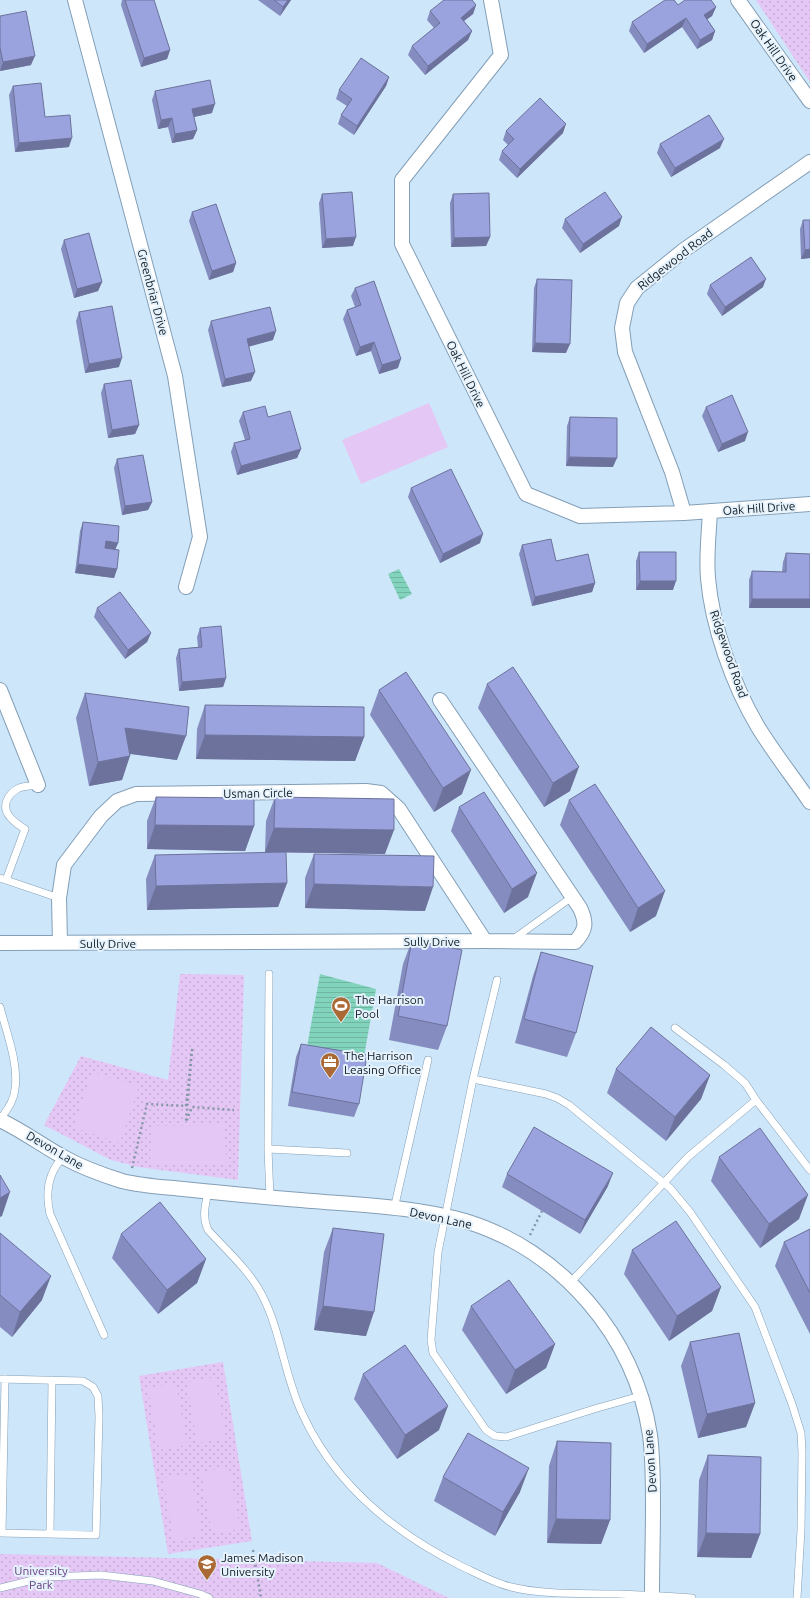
<svg xmlns="http://www.w3.org/2000/svg" width="810" height="1598" font-family="Ubuntu,sans-serif">
  <style>
    .green { fill: url(#green-dots) }
    .pitch { fill: #e5c7f6 }
    .water { fill: url(#water-rules) }
    .lines { fill: none; stroke-linecap: round; stroke-linejoin: round }
    .service-casing { stroke: #839fb7; stroke-width: 8 }
    .minor-casing { stroke: #839fb7; stroke-width: 16 }
    .path { stroke: #8497a7; stroke-width: 2.5; stroke-dasharray: 2 3; stroke-linecap: butt }
    .service { stroke: #fff; stroke-width: 7 }
    .minor { stroke: #fff; stroke-width: 14 }
    .wall { fill: #858cbf }
    .shaded-wall { fill: #6c729b }
    .building { fill: #9ba3de; stroke: #6c729b }
    .labels { text-anchor: middle; dominant-baseline: central; stroke-width: 4; stroke-linejoin: round; paint-order: stroke }
    .street-label { font-size: 12px; fill: #101b24; stroke: #e5f2fc }
    .poi-label { font-size: 12px; fill: #101b24; stroke: #e5f2fc; text-anchor: start }
    .park-label { font-size: 12px; fill: #693c80; stroke: #e5f2fc }
  </style>
  <defs>
    <pattern id="green-dots" width="8" height="8" patternUnits="userSpaceOnUse"><rect width="8" height="8" fill="#e5c7f6"/><path d="M2 2h.1M6 6h.1" fill="none" stroke="#c3aad3" stroke-width="1.8" stroke-linecap="round"/></pattern>
    <pattern id="water-rules" width="6" height="5" patternUnits="userSpaceOnUse"><rect width="6" height="5" fill="#82d3bc"/><path d="M0 2.5h6" fill="none" stroke="#6fb5a1"/></pattern>
  </defs>
  <rect width="100%" height="100%" fill="#cee6fa"/>
  <path class="green" d="M756 0H810V82Z
    M180 974 244 975 238 1180 138 1167 111 1160 44 1125 81 1056 168 1080Z
    M223 1362 252 1541 168 1554 139 1376Z
    M0 1554 377 1563 449 1598H0Z"/>
  <path class="pitch" d="M429 403 448 447 361 484 342 440Z
    M93 1072 139 1087 120 1143 73 1127Z
    M224 1125 227 1164 150 1165 151 1126Z
    M215 1377 226 1439 197 1443 187 1382Z
    M176 1383 187 1445 159 1450 148 1388Z
    M229 1467 240 1529 212 1533 201 1472Z
    M191 1474 202 1536 174 1540 163 1478Z"/>
  <path class="water" d="M399 569 412 594 400 600 388 574Z
    M320 974 376 989 362 1068 305 1058Z"/>
  <g class="lines">
    <g class="service-casing">
      <path id="service" d="M0 878 59 898
        M6 880 25 829C20 826 14 822 10 817 1 807 7 794 19 788 24 786 32 786 38 785
        M512 940 572 897
        M269 974 268 1149 270 1197
        M497 980 473 1079 438 1252 431 1340 433 1353 486 1430 495 1436 506 1437 594 1409 640 1396
        M0 1007C6 1031 19 1064 15 1089 14 1100 7 1111 0 1119
        M675 1028 724 1065 745 1083 756 1100 810 1170
        M473 1079 546 1094 557 1098 569 1105 670 1188 690 1212 755 1307 792 1404 801 1433 802 1453 801 1530 797 1598
        M268 1149 347 1153
        M63 1157C48 1173 45 1192 50 1214L104 1335
        M208 1192C205 1206 202 1217 208 1230 226 1250 250 1271 262 1295 281 1331 284 1375 302 1413 334 1484 393 1532 461 1566 476 1573 494 1583 511 1587 544 1595 580 1593 615 1594 640 1595 666 1596 692 1598
        M394 1209 428 1060
        M571 1282 688 1157 756 1100
        M0 1379 83 1381 93 1387 98 1396 99 1417 96 1535 0 1533
        M2 1533 5 1379
        M50 1534 52 1380
        M0 1588 45 1577 101 1575 153 1581 200 1594 209 1598"/>
    </g>
    <g class="minor-casing">
      <path id="minor" d="M75 0 175 376 200 537 186 587
        M491 0 501 55 402 180V244L526 494 580 516 684 513 810 504
        M738 0 810 101
        M710 511C709 533 706 556 708 578 712 626 733 685 758 727 774 753 793 777 810 802
        M684 513 672 472 625 352 622 328 627 303 637 288 684 250 810 162
        M0 690 38 785
        M0 943 485 941 575 942C586 930 587 923 580 908L440 700
        M60 943 59 898 64 865 101 816 117 801 136 794 366 791 381 793 399 809 485 941
        M0 1120C23 1131 43 1146 65 1158 83 1168 103 1175 122 1181 142 1186 163 1187 183 1189 222 1193 262 1197 301 1200 354 1205 413 1206 465 1221 561 1250 635 1336 650 1435 653 1458 653 1482 653 1506 653 1536 652 1565 652 1595"/>
    </g>
    <path class="path" d="M132 1168 147 1104 186 1106 192 1050 186 1122 192 1107 234 1110
      M530 1235 542 1211
      M253 1550 261 1598"/>
    <use href="#service" class="service"/>
    <use href="#minor" class="minor"/>
  </g>
  <path class="wall" d="M122 0H154L170 50 167 59 141 67 121 5Z
    M258 0H291L280 16Z
    M476 5 473 14 464 21 472 31 468 40 425 75 408 55 412 46 434 28 427 20 430 11Z
    M678 5 716 7 712 16 707 19 715 31 712 40 697 49 682 27 644 53 629 31 632 22Z
    M0 16 31 65 0 71Z
    M389 77 386 86 354 135 338 124 341 115 347 106 336 99 339 90Z
    M13 86 45 117 69 147 15 152 9 95Z
    M155 91 212 113 194 117 197 130 193 139 172 143 168 127 158 129 152 100Z
    M506 131 563 133 517 178 499 160 502 151 508 145 503 140Z
    M660 144 720 148 671 177 657 153Z
    M322 194 353 246 322 248 319 203Z
    M453 194 490 237 486 246 451 247 450 203Z
    M192 212 236 263 233 272 209 280 189 221Z
    M565 219 619 226 580 253 562 228Z
    M803 220 810 258 801 259 800 229Z
    M64 240 102 282 98 291 74 298 61 249Z
    M537 279 566 353 532 352 534 288Z
    M710 285 763 287 722 316 707 294Z
    M355 288 398 368 379 374 371 351 356 356 343 319 347 310 355 307 351 296Z
    M79 312 119 367 85 373 76 321Z
    M211 321 273 340 249 346 251 381 222 387 208 330Z
    M104 384 139 425 135 434 108 438 101 393Z
    M706 407 745 441 718 452 702 416Z
    M243 412 268 417 301 449 297 458 237 475 231 452 234 443 245 440 239 421Z
    M570 417 613 467 566 466 567 426Z
    M117 459 152 502 148 510 122 515 114 468Z
    M411 488 480 543 440 563 408 497Z
    M83 522 118 543 115 550 117 569 114 578 75 573 80 531Z
    M522 545 556 561 595 583 592 592 532 606 519 554Z
    M639 552 673 590H636V561Z
    M786 553 810 554 749 608V580L752 571 782 572 783 562Z
    M97 608 151 633 147 642 125 659 94 617Z
    M200 628 226 678 223 687 179 691 176 658 179 649 198 647 197 637Z
    M487 684 570 791 544 807 478 708Z
    M379 690 462 794 434 812 370 715Z
    M85 693 177 760 130 754 122 780 89 786 76 718Z
    M205 705 364 737 355 761 196 759 197 729Z
    M156 797 254 826 245 851 147 849V821Z
    M275 797 385 854 265 852 266 821Z
    M569 800 656 916 630 932 560 825Z
    M459 807 528 897 504 913 451 831Z
    M314 854 425 911 305 908V878Z
    M155 855 287 883 278 907 147 910 146 879Z
    M412 940 447 1026 438 1050 389 1040 403 964Z
    M541 952 576 1033 567 1057 515 1043 533 976Z
    M301 1044 359 1104 354 1117 288 1106 296 1057Z
    M616 1069 710 1075 701 1099 666 1141 607 1093Z
    M719 1157 799 1219 760 1248 711 1181Z
    M507 1174 608 1186 580 1234 502 1187Z
    M333 1228 366 1336 314 1330 324 1252Z
    M810 1229V1334L775 1266 784 1242Z
    M0 1233 42 1300 12 1337 0 1327Z
    M121 1234 206 1259 197 1283 158 1314 112 1258Z
    M632 1250 721 1287 712 1311 669 1341 624 1274Z
    M471 1306 555 1344 546 1368 506 1394 462 1330Z
    M690 1342 755 1403 746 1427 698 1438 681 1366Z
    M363 1374 439 1430 397 1459 354 1399Z
    M557 1441 610 1520 601 1544 547 1543 549 1466Z
    M708 1455 760 1534 751 1558 697 1557 699 1480Z
    M443 1477 520 1492 495 1536 434 1501Z"/>
  <path class="shaded-wall" d="M288 0H291L280 16 283 7Z
    M476 5 473 14 457 26 461 18Z
    M716 7 712 16 701 24 704 15Z
    M686 18 682 27 644 53 647 44Z
    M472 31 468 40 425 75 428 66Z
    M715 31 712 40 697 49 700 40Z
    M170 50 167 59 141 67 144 58Z
    M35 56 31 65 0 71 3 62Z
    M389 77 386 86 354 135 357 126Z
    M215 104 212 113 189 118 192 109Z
    M172 118 168 127 158 129 161 120Z
    M566 124 563 133 517 178 520 169Z
    M197 130 193 139 172 143 175 134Z
    M72 138 69 147 15 152 19 143Z
    M724 139 720 148 671 177 675 168Z
    M622 217 619 226 580 253 583 244Z
    M356 237 353 246 322 248 326 239Z
    M490 237 486 246 451 247 454 238Z
    M810 249V258L801 259 805 250Z
    M236 263 233 272 209 280 212 271Z
    M766 279 763 287 722 316 725 307Z
    M102 282 98 291 74 298 77 289Z
    M276 331 273 340 244 348 247 339Z
    M374 342 371 351 356 356 360 347Z
    M535 343 570 344 566 353 532 352Z
    M122 358 119 367 85 373 89 364Z
    M401 359 398 368 379 374 382 365Z
    M255 372 251 381 222 387 225 379Z
    M139 425 135 434 108 438 112 430Z
    M748 432 745 441 718 452 722 444Z
    M301 449 297 458 237 475 241 466Z
    M569 457 617 458 613 467 566 466Z
    M152 502 148 510 122 515 125 506Z
    M483 534 480 543 440 563 443 554Z
    M106 541 118 543 114 552 102 550Z
    M78 564 117 569 114 578 75 573Z
    M640 581H676L673 590H636Z
    M595 583 592 592 532 606 535 597Z
    M752 599H810V608H749Z
    M151 633 147 642 125 659 128 650Z
    M226 678 223 687 179 691 182 682Z
    M125 728 186 736 177 760 117 752Z
    M205 735 364 737 355 761 196 759Z
    M130 756 122 780 89 786 98 762Z
    M579 767 570 791 544 807 553 783Z
    M471 770 462 794 434 812 443 788Z
    M155 825 254 826 245 851 147 849Z
    M274 828 394 830 385 854 265 852Z
    M537 873 528 897 504 913 512 889Z
    M287 883 278 907 147 910 156 886Z
    M314 884 433 887 425 911 305 908Z
    M665 891 656 916 630 932 638 908Z
    M710 1075 701 1099 666 1141 675 1117Z
    M613 1173 608 1186 580 1234 585 1220Z
    M10 1192 2 1216 0 1217V1198Z
    M808 1195 799 1219 760 1248 769 1224Z
    M206 1259 197 1283 158 1314 167 1290Z
    M51 1276 42 1300 12 1337 20 1312Z
    M721 1287 712 1311 669 1341 677 1316Z
    M323 1306 374 1312 366 1336 314 1330Z
    M555 1344 546 1368 506 1394 515 1370Z
    M755 1403 746 1427 698 1438 707 1414Z
    M448 1406 439 1430 397 1459 405 1435Z
    M529 1468 520 1492 495 1536 503 1512Z
    M556 1519 610 1520 601 1544 547 1543Z
    M706 1533 760 1534 751 1558 697 1557Z"/>
  <path class="building" d="M125 0H154L170 50 144 58Z
    M274 0H288L283 7Z
    M444 0H472L476 5 461 18 472 31 428 66 412 46 440 23 430 11Z
    M665 0H674L678 5 685 0H711L716 7 704 15 715 31 700 40 686 18 647 44 632 22Z
    M26 11 35 56 3 62 0 48V16Z
    M361 58 389 77 357 126 341 115 352 99 339 90Z
    M210 80 215 104 192 109 197 130 175 134 172 118 161 120 155 91Z
    M41 83 45 117 70 115 72 138 19 143 13 86Z
    M540 98 566 124 520 169 502 151 514 139 506 131Z
    M709 115 724 139 675 168 660 144Z
    M352 192 356 237 326 239 322 194Z
    M605 192 622 217 583 244 565 219Z
    M489 193 490 237 454 238 453 194Z
    M216 204 236 263 212 271 192 212Z
    M803 220H810V249L805 250Z
    M89 233 102 282 77 289 64 240Z
    M751 257 766 279 725 307 710 285Z
    M537 279 572 280 570 344 535 343Z
    M374 281 401 359 382 365 374 342 360 347 347 310 361 305 355 288Z
    M112 306 122 358 89 364 79 312Z
    M270 307 276 331 247 339 255 372 225 379 211 321Z
    M131 380 139 425 112 430 104 384Z
    M732 395 748 432 722 444 706 407Z
    M265 406 268 417 290 411 301 449 241 466 234 443 250 439 243 412Z
    M570 417 617 418V458L569 457Z
    M143 455 152 502 125 506 117 459Z
    M451 469 483 534 443 554 411 488Z
    M83 522 119 526 118 543 106 541 105 548 119 550 117 569 78 564Z
    M551 539 556 561 588 554 595 583 535 597 522 545Z
    M639 552H676V581H640Z
    M786 553 810 554V599H752V571L786 572Z
    M120 592 151 633 128 650 97 608Z
    M221 626 226 678 182 682 179 649 202 647 200 628Z
    M513 667 579 767 553 783 487 684Z
    M406 672 471 770 443 788 379 690Z
    M85 693 189 707 186 736 125 728 130 756 98 762Z
    M205 705 364 707V737L205 735Z
    M595 784 665 891 638 908 569 800Z
    M484 792 537 873 512 889 459 807Z
    M156 797 254 798V826L155 825Z
    M275 797 394 799V830L274 828Z
    M286 852 287 883 156 886 155 855Z
    M314 854 434 856 433 887 314 884Z
    M412 940 462 950 447 1026 398 1016Z
    M541 952 593 966 576 1033 524 1019Z
    M651 1027 710 1075 675 1117 616 1069Z
    M301 1044 367 1055 359 1104 292 1092Z
    M534 1127 613 1173 585 1220 507 1174Z
    M760 1128 808 1195 769 1224 719 1157Z
    M0 1175 10 1192 0 1198Z
    M160 1202 206 1259 167 1290 121 1234Z
    M676 1221 721 1287 677 1316 632 1250Z
    M333 1228 384 1234 374 1312 323 1306Z
    M810 1229V1293L784 1242Z
    M0 1233 51 1276 20 1312 0 1295Z
    M509 1280 555 1344 515 1370 471 1306Z
    M739 1333 755 1403 707 1414 690 1342Z
    M405 1345 448 1406 405 1435 363 1374Z
    M468 1433 529 1468 503 1512 443 1477Z
    M557 1441 611 1443 610 1520 556 1519Z
    M708 1455 761 1457 760 1534 706 1533Z"/>
  <defs>
    <g id="stadium-pin" transform="scale(1)"><path d="M0 17L-7.5 6A9.5 9.5 0 1 1 7.5 6Z" fill="#ab6a35" stroke="#e5f2fc"/><path d="M0-5a6.5 5 0 1 0 0 10a6.5 5 0 1 0 0-10ZM-3.5-1.8h7v3.6h-7Z" fill="#fff"/></g>
    <g id="office-pin" transform="scale(1)"><path d="M0 17L-7.5 6A9.5 9.5 0 1 1 7.5 6Z" fill="#ab6a35" stroke="#e5f2fc"/><path d="M-6-3h4V-5.5h4V-3h4V5H-6ZM-1-4.5V-3h2v-1.5ZM-6 0V1H6V0Z" fill="#fff"/></g>
    <g id="university-pin" transform="scale(1)"><path d="M0 17L-7.5 6A9.5 9.5 0 1 1 7.5 6Z" fill="#ab6a35" stroke="#e5f2fc"/><path d="M0-5L7-2L0 1L-7-2ZM-4 1L0 2.5L4 1V4Q0 6-4 4Z" fill="#fff"/></g>
  </defs>
  <g fill-rule="evenodd">
    <use href="#stadium-pin" x="341" y="1006"/>
    <use href="#office-pin" x="330" y="1062"/>
    <use href="#university-pin" x="207" y="1564"/>
  </g>
  <g class="labels">
    <g class="street-label">
      <text transform="translate(774 50) rotate(55)">Oak Hill Drive</text>
      <text transform="translate(675 259) rotate(-38)">Ridgewood Road</text>
      <text transform="translate(153 292) rotate(75)">Greenbriar Drive</text>
      <text transform="translate(466 374) rotate(64)">Oak Hill Drive</text>
      <text transform="translate(759 508) rotate(-4)">Oak Hill Drive</text>
      <text transform="translate(729 654) rotate(71)">Ridgewood Road</text>
      <text transform="translate(258 793) rotate(-1)">Usman Circle</text>
      <text x="432" y="941">Sully Drive</text>
      <text x="108" y="943">Sully Drive</text>
      <text transform="translate(55 1150) rotate(30)">Devon Lane</text>
      <text transform="translate(441 1218) rotate(12)">Devon Lane</text>
      <text transform="translate(650 1461) rotate(-94)">Devon Lane</text>
    </g>
    <g class="poi-label">
      <text x="355" y="999">The Harrison<tspan x="355" dy="14">Pool</tspan></text>
      <text x="344" y="1055">The Harrison<tspan x="344" dy="14">Leasing Office</tspan></text>
      <text x="221" y="1557">James Madison<tspan x="221" dy="14">University</tspan></text>
    </g>
    <g class="park-label">
      <text x="41" y="1570">University<tspan x="41" dy="14">Park</tspan></text>
    </g>
  </g>
</svg>
